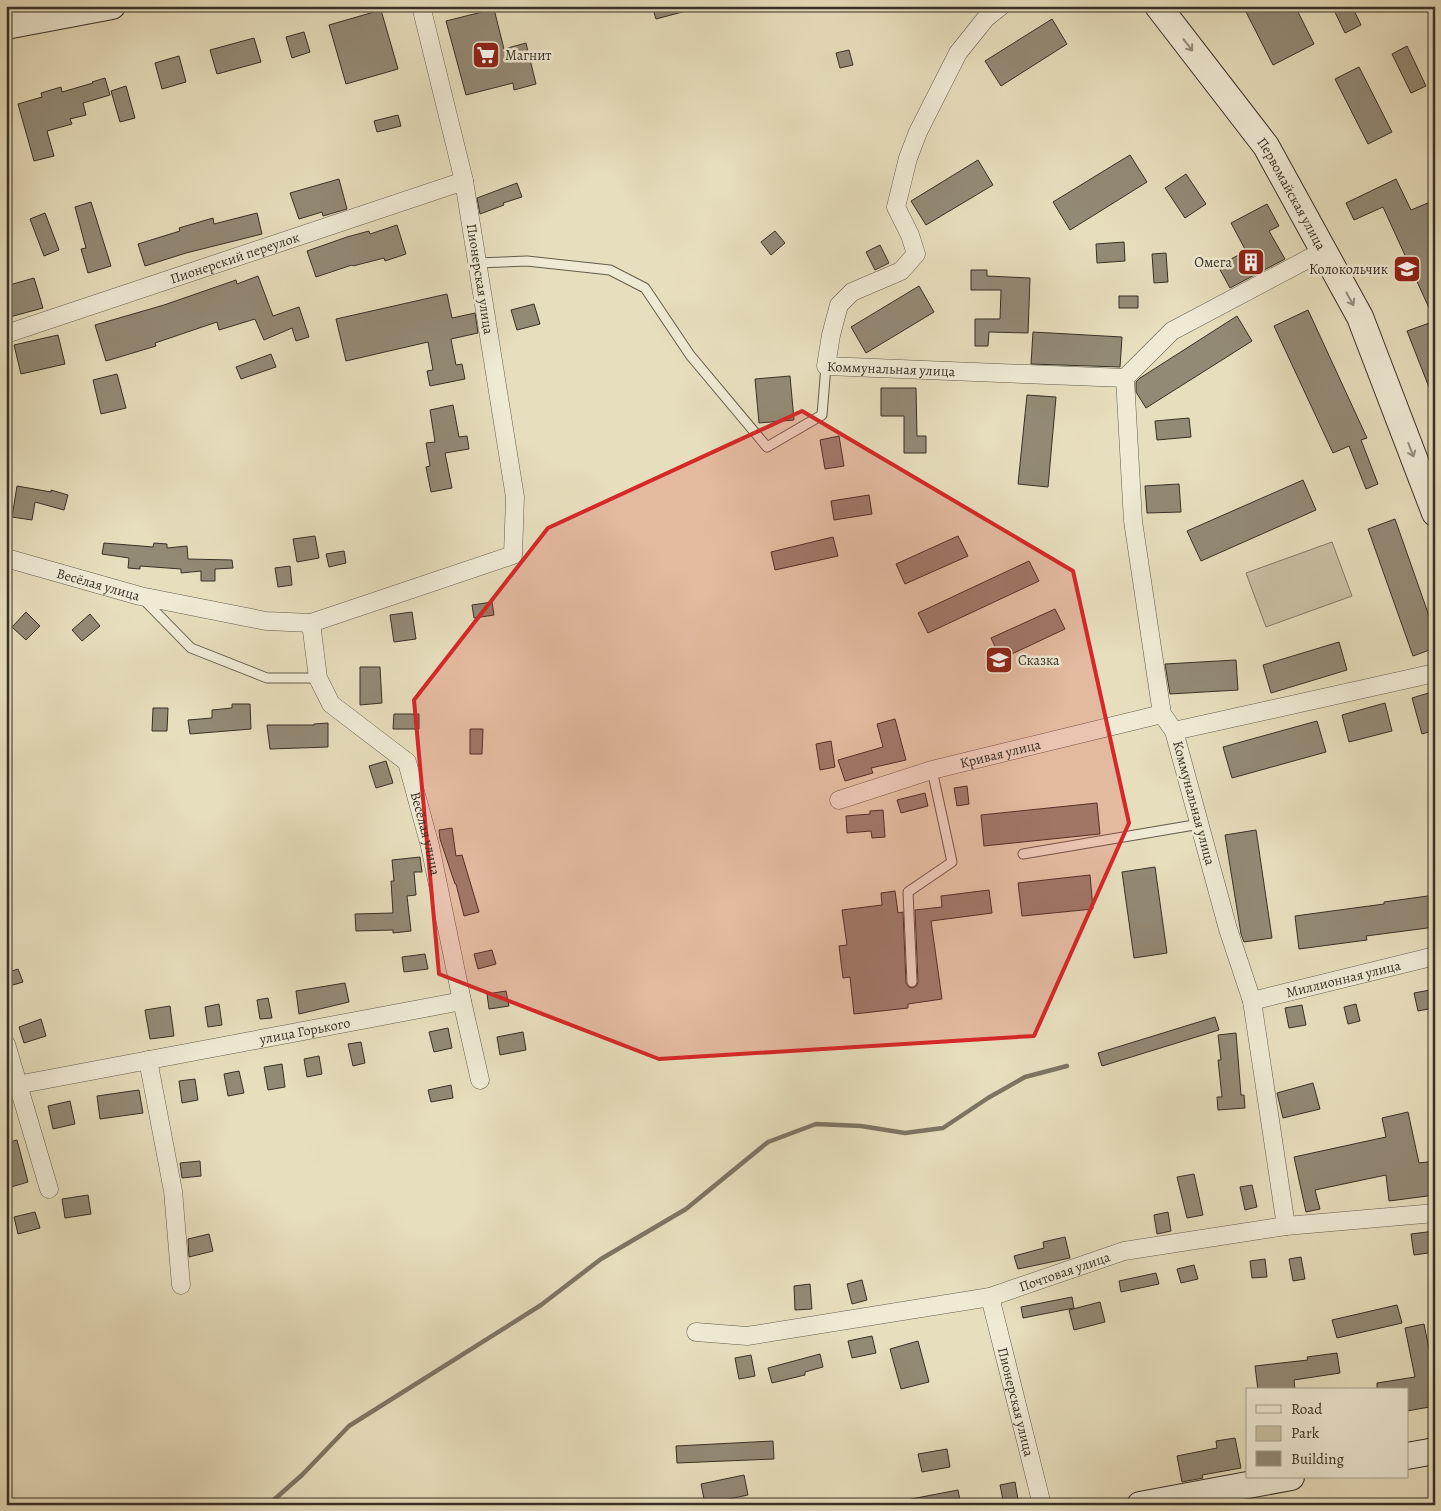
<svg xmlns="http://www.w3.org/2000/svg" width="1441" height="1511" font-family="Alegreya,serif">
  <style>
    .green { fill: #c9c0a3; stroke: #807864 }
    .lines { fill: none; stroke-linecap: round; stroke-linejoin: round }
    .stream { stroke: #7d7562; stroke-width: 4.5 }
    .building { fill: #938a75; stroke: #373026 }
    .lane-casing { stroke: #635c4c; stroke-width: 11 }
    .street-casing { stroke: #635c4c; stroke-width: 19 }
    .secondary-casing { stroke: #373026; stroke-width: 28 }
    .lane { stroke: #efead4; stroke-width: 9 }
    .street { stroke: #efead4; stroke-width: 18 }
    .secondary { stroke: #efead4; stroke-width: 26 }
    .oneway { stroke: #938d7d }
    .marked { fill: #d62828; fill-opacity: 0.2; stroke: #d62828; stroke-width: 4; stroke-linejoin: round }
    .labels { text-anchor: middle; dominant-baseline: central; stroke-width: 5; stroke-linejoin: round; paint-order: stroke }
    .poi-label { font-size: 14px; fill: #373026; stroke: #efead4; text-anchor: start }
    .street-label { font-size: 14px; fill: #373026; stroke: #efead4 }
  </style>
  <rect width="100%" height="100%" fill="#e7debd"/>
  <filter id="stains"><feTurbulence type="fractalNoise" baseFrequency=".004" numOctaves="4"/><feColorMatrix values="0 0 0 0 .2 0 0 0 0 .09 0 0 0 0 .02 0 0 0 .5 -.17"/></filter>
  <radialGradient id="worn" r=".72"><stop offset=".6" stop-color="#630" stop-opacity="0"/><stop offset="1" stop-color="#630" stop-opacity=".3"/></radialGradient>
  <path class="green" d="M1332 542 1352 596 1266 627 1246 573Z"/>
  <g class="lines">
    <path class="stream" d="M268 1505 302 1475 349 1426 541 1305 601 1259 686 1209 768 1142 816 1124 861 1126 905 1133 943 1128 988 1098 1025 1077 1067 1066"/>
  </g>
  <path class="building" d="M652 6H689L690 10 656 19Z
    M1243 6H1295L1314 44 1273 65Z
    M1332 6H1352L1361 25 1345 33Z
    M494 9 504 49 526 43 536 84 514 90 513 83 466 95 446 21Z
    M381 10 398 69 346 84 329 25Z
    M1052 19 1067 44 1001 86 985 61Z
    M304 32 310 52 292 58 286 37Z
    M254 38 261 62 217 74 210 50Z
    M1407 46 1426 86 1411 93 1392 54Z
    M849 50 853 65 840 68 836 53Z
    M179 56 186 82 162 89 155 63Z
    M1359 67 1392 132 1368 144 1335 79Z
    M105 78 110 95 83 103 86 115 70 119 72 124 47 131 54 156 34 161 18 104 42 97 41 93 61 87 62 92 93 83 92 82Z
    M126 86 135 118 120 122 111 91Z
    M398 115 401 126 377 132 374 121Z
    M1130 155 1147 182 1070 230 1053 202Z
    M978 160 993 185 926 225 911 201Z
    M1186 174 1206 204 1185 218 1165 188Z
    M339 179 347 209 323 216 322 212 299 219 290 193Z
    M1396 179 1411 210 1435 200V400H1434L1407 331 1435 321 1383 207 1354 220 1346 203Z
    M517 183 522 197 503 203 504 205 480 214 477 198Z
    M91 202 111 266 88 273 81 249 86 248 75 207Z
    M1267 204 1279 226 1269 231 1285 259 1230 288 1218 266 1246 251 1231 223Z
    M45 213 59 250 44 256 30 219Z
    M257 213 262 234 186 253 145 266 138 244 180 231 179 228 213 218 214 224Z
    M397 225 406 254 385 261 384 258 353 266 352 265 316 277 307 251 347 237 369 231 370 234Z
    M775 231 785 243 771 255 761 242Z
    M1124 242 1125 261 1097 263 1096 244Z
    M880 245 889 263 875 270 866 252Z
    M1166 253 1168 282 1154 283 1152 254Z
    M971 270H987V276L1030 278 1028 333 989 332 988 346H975V319H1000L1001 290H971Z
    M258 276 273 316 299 307 309 337 296 341 292 328 264 340 255 319 219 330 217 322 155 343 156 346 106 361 95 325 164 305 236 280 237 284Z
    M34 278 43 308 6 318V286Z
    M919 286 934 312 866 353 851 327Z
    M447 294 452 318 475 313 478 333 451 339 456 365 462 364 465 379 430 386 427 371 433 370 428 342 346 361 336 319Z
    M1119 296H1138V308H1119Z
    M534 304 540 324 517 330 511 310Z
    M1308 310 1367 438 1361 440 1378 484 1366 489 1349 446 1333 453 1274 326Z
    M1237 316 1252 341 1146 408 1136 392V382L1140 378Z
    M1033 332 1122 337 1120 367 1031 364Z
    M58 335 65 364 21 374 14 345Z
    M271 354 276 367 241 379 236 367Z
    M117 374 126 408 101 414 93 380Z
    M790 376 794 420 759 423 755 379Z
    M881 388H916L917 436H926V453H904V416H881Z
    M1027 395 1056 397 1048 487 1018 484Z
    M453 405 459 437 467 436 469 449 445 453 452 488 431 492 426 467 430 466 426 443 435 442 430 410Z
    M1189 418 1191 437 1157 440 1155 421Z
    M839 436 844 466 825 469 820 440Z
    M1303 480 1316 510 1201 561 1187 531Z
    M1179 484 1181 512 1147 513 1145 486Z
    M17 486 51 492V490L68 495 64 510 35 502 32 520 12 517Z
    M869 495 872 514 834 520 831 501Z
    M1395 519 1435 633V648L1413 656 1368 529Z
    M315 536 319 558 297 562 293 539Z
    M958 536 968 556 905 584 896 564Z
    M833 537 838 556 775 570 771 552Z
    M104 543 153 547 154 543 167 544V548L187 546 188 559 232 560 233 568 215 569V581H201V571L181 573V569L140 566V569L128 568 129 558 102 554Z
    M344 551 346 563 329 567 326 554Z
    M1029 561 1039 581 928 633 918 613Z
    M290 566 292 585 278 587 275 568Z
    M492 602 494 615 474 618 472 605Z
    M1055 609 1065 629 1001 659 991 638Z
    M26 612 40 626 26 640 12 627Z
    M412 612 416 639 394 642 390 615Z
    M90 614 100 626 82 641 72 630Z
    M1339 642 1347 670 1271 693 1263 665Z
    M1236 660 1238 690 1170 694 1165 664Z
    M360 667H380L382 703 360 705Z
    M1435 691V730L1422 734 1412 698Z
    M1385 703 1392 731 1349 742 1342 715Z
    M232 704H250L251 729 190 734 188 720 212 718V710L232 708Z
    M153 708H168L167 731H152Z
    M394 714H419V729H393Z
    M895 719 906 760 871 768 873 773 845 781 838 760 883 747 877 724Z
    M1317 721 1326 752 1232 778 1223 747Z
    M328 723V747L270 749 267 725H314V724Z
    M470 729H483L482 754H470Z
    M831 741 835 767 820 770 816 744Z
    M386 761 393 783 376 788 369 766Z
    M967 786 969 804 957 806 954 788Z
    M925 793 928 806 901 813 897 800Z
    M1097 803 1100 834 984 846 981 815Z
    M883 810 885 837 872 838 871 831 847 833 846 816 870 814V811Z
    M452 828 456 856 462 855 479 912 464 916 456 884H455L440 839 439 830Z
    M1256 830 1272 938 1244 942 1241 934 1225 835Z
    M420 857 422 872H414L416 895 407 896 411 931 393 933V930L356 931 355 914 393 913 391 881H394L392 860Z
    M1155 867 1167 953 1134 958 1122 872Z
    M1090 875 1093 909 1022 916 1018 883Z
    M989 890 992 913 931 921 942 999 908 1004V1008L854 1014 850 977 843 978 839 946 847 945 842 910 882 905 881 893 895 891 898 913 903 912 906 983 909 987 913 988 917 985 918 982 915 910 942 907 941 896Z
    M1435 895V927L1366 936 1367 940 1299 949 1295 916 1384 904V902Z
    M492 950 496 964 478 969 474 954Z
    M425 954 428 969 404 972 402 957Z
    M18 969 23 982 6 987V973Z
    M345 983 349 1002 299 1014 296 991Z
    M1430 990 1434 1008 1418 1011 1414 993Z
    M506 991 509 1006 489 1009 487 994Z
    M268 998 272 1018 260 1019 257 1000Z
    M219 1004 222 1025 208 1027 205 1007Z
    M1356 1004 1360 1021 1348 1024 1344 1007Z
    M1302 1005 1306 1025 1289 1028 1285 1008Z
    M170 1006 174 1036 150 1039 145 1010Z
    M1215 1017 1219 1030 1102 1066 1098 1053Z
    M41 1019 46 1036 24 1043 19 1027Z
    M448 1028 452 1048 434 1052 429 1032Z
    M523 1032 526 1050 500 1055 497 1037Z
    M1236 1033 1241 1095H1244L1245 1108 1218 1110 1217 1097H1222L1218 1060H1221L1218 1035Z
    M361 1042 365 1063 353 1066 348 1044Z
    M319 1056 322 1074 307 1077 304 1059Z
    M282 1064 285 1087 268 1090 264 1067Z
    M239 1071 244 1093 228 1096 224 1074Z
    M195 1079 198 1100 182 1103 179 1081Z
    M1313 1083 1320 1109 1283 1118 1277 1093Z
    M451 1085 453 1098 431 1102 428 1090Z
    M139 1090 143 1113 100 1119 97 1096Z
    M70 1101 75 1124 53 1129 48 1106Z
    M1408 1112 1419 1163 1435 1161V1195L1389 1201 1386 1175 1315 1190 1320 1209 1306 1212 1294 1157 1386 1137 1382 1118Z
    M17 1140 28 1182 11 1187 6 1172V1143Z
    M200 1161 201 1176 182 1178 180 1163Z
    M1194 1174 1203 1215 1187 1218 1177 1177Z
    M1252 1185 1257 1207 1245 1210 1240 1187Z
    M88 1195 91 1214 65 1218 62 1199Z
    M35 1212 40 1228 18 1234 14 1217Z
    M1168 1212 1171 1231 1157 1234 1154 1215Z
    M1435 1231V1252L1414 1255 1411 1234Z
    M209 1234 213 1251 189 1257 188 1239Z
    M1065 1237 1070 1258 1018 1269 1014 1256 1044 1248 1043 1242Z
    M1301 1257 1305 1279 1293 1281 1289 1259Z
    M1265 1259 1267 1277 1252 1278 1250 1261Z
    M1194 1265 1198 1279 1181 1283 1177 1269Z
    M1156 1273 1159 1284 1121 1292 1119 1281Z
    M862 1280 867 1300 852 1304 847 1284Z
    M810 1284 812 1309 795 1310 794 1286Z
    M1072 1297 1074 1308 1023 1318 1021 1307Z
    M1100 1302 1105 1322 1074 1330 1069 1310Z
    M1397 1305 1402 1323 1337 1338 1332 1320Z
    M1424 1324 1435 1379V1406L1407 1411V1390H1377V1383L1415 1377 1405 1328Z
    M872 1336 876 1353 852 1358 848 1341Z
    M918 1341 929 1382 901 1389 890 1349Z
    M1337 1353 1340 1373 1294 1380 1295 1390H1258L1255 1366 1308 1360 1307 1357Z
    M820 1354 823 1367 805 1372V1375L772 1383 768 1368Z
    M751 1355 755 1376 739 1379 735 1358Z
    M1235 1438 1241 1468 1202 1475 1203 1478 1182 1482 1177 1456 1217 1448 1216 1441Z
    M773 1441 774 1459 677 1463 676 1446Z
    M947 1449 950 1467 922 1472 918 1454Z
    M744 1475 748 1495 705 1504 701 1484Z
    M1015 1482 1019 1505H1004L1000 1485Z
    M958 1490 961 1505H911V1499Z"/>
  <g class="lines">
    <g class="lane-casing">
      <path id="lane" d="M477 263 527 261 610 270 645 288 690 355 767 447 822 415 826 366
        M144 600 191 648 267 678H318
        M1023 854 1200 824
        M912 982 908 892 952 862 932 770"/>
    </g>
    <g class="street-casing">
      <g id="street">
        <path id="s1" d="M1001 6 986 18 958 53 918 132 908 158 896 207 910 235 916 254 901 271 852 292 839 305 831 335 826 366 1125 378"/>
        <path id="s2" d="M6 334 464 181"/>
        <path id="s3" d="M6 558 140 596 266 621 311 623 513 555 515 497 464 181 421 6"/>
        <path id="s4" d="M311 623 318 678 331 704 407 762 430 846 462 1001 480 1080"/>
        <path d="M1174 731 1435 673"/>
        <path id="s5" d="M839 800 932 770 1162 714"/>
        <path id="s6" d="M1252 1001 1435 956"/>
        <path d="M6 1044 49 1189"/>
        <path d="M148 1060 173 1191 181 1285"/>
        <path id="s7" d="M6 1087 462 1001"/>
        <path d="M1286 1226 1252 1001 1228 929 1174 731 1162 714 1133 521 1125 378 1172 331 1323 251"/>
        <path id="s8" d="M990 1297 1042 1505"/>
        <path id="s9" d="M696 1332 747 1336 990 1297 1124 1251 1286 1226 1435 1213"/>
      </g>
    </g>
    <g class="secondary-casing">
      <g id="secondary">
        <path id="s10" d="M1158 6 1266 146 1360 317 1435 513"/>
        <path d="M6 26 112 6"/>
        <path d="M1407 1456 1435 1451"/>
        <path d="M1140 1505 1291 1477"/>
      </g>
    </g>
    <use href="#lane" class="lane"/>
    <use href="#street" class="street"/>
    <use href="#secondary" class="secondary"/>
  </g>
  <defs><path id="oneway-shaft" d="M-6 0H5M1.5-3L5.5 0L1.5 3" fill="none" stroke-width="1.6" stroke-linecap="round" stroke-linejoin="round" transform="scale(1.25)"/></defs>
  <g class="oneway">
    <use href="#oneway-shaft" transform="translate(1188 45) rotate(52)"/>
    <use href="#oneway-shaft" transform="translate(1350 299) rotate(61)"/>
    <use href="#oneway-shaft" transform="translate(1411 450) rotate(69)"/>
  </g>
  <path class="marked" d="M802 411 1073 571 1129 823 1034 1036 659 1059 439 974 414 700 548 528Z"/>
  <defs>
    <g id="supermarket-square" transform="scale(1.4375)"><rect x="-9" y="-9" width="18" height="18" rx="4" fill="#8f2418" stroke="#efead4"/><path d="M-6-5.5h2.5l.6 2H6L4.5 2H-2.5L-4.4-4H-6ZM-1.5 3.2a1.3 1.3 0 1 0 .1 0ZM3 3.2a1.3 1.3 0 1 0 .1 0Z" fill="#fff"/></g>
    <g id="building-square" transform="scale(1.4375)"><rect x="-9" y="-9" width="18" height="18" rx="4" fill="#8f2418" stroke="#efead4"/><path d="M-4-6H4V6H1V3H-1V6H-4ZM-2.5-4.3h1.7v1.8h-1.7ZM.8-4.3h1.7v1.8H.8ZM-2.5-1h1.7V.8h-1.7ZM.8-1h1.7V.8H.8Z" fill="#fff"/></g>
    <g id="school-square" transform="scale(1.4375)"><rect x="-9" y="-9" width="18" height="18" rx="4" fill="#8f2418" stroke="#efead4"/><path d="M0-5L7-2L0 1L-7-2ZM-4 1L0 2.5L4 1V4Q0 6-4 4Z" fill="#fff"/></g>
  </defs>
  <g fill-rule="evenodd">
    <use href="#supermarket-square" x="486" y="55"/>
    <use href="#building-square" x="1251" y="262"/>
    <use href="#school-square" x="1407" y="269"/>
    <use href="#school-square" x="999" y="660"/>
  </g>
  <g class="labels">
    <g class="poi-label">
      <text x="505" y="55">Магнит</text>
      <text x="1232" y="262" text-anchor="end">Омега</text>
      <text x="1388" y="269" text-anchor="end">Колокольчик</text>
      <text x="1018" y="660">Сказка</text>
    </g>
    <g class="street-label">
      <text stroke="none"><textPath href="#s10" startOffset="231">Первомайская улица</textPath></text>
      <text stroke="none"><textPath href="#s2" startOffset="241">Пионерский переулок</textPath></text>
      <text transform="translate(480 279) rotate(81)">Пионерская улица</text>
      <text stroke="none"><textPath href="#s1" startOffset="504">Коммунальная улица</textPath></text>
      <text stroke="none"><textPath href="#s3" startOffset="96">Весёлая улица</textPath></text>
      <text stroke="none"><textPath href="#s5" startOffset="168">Кривая улица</textPath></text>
      <text transform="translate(1194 803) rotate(75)">Коммунальная улица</text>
      <text stroke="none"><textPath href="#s4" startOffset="254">Весёлая улица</textPath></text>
      <text stroke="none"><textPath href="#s6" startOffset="94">Миллионная улица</textPath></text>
      <text stroke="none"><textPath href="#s7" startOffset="304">улица Горького</textPath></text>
      <text stroke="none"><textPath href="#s9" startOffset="376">Почтовая улица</textPath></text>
      <text stroke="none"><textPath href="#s8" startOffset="108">Пионерская улица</textPath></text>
    </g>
  </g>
  <rect width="1441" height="1511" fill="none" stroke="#e7debd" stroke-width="25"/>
  <rect x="8" y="8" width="1426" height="1496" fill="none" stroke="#373026" stroke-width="2.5"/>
  <rect x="12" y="12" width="1416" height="1486" fill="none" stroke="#373026"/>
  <rect x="1246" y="1388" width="162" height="90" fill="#efead4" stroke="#a5a08e"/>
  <rect x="1256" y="1405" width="25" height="8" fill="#efead4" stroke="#a5a08e"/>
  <text x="1291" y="1414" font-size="15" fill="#373026">Road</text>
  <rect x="1256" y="1426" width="25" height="15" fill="#c9c0a3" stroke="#a5a08e"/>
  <text x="1291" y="1438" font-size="15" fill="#373026">Park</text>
  <rect x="1256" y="1451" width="25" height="15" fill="#938a75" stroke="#a5a08e"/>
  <text x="1291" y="1464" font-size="15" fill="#373026">Building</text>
  <rect width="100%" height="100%" filter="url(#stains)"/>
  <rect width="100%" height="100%" fill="url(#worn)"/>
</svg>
